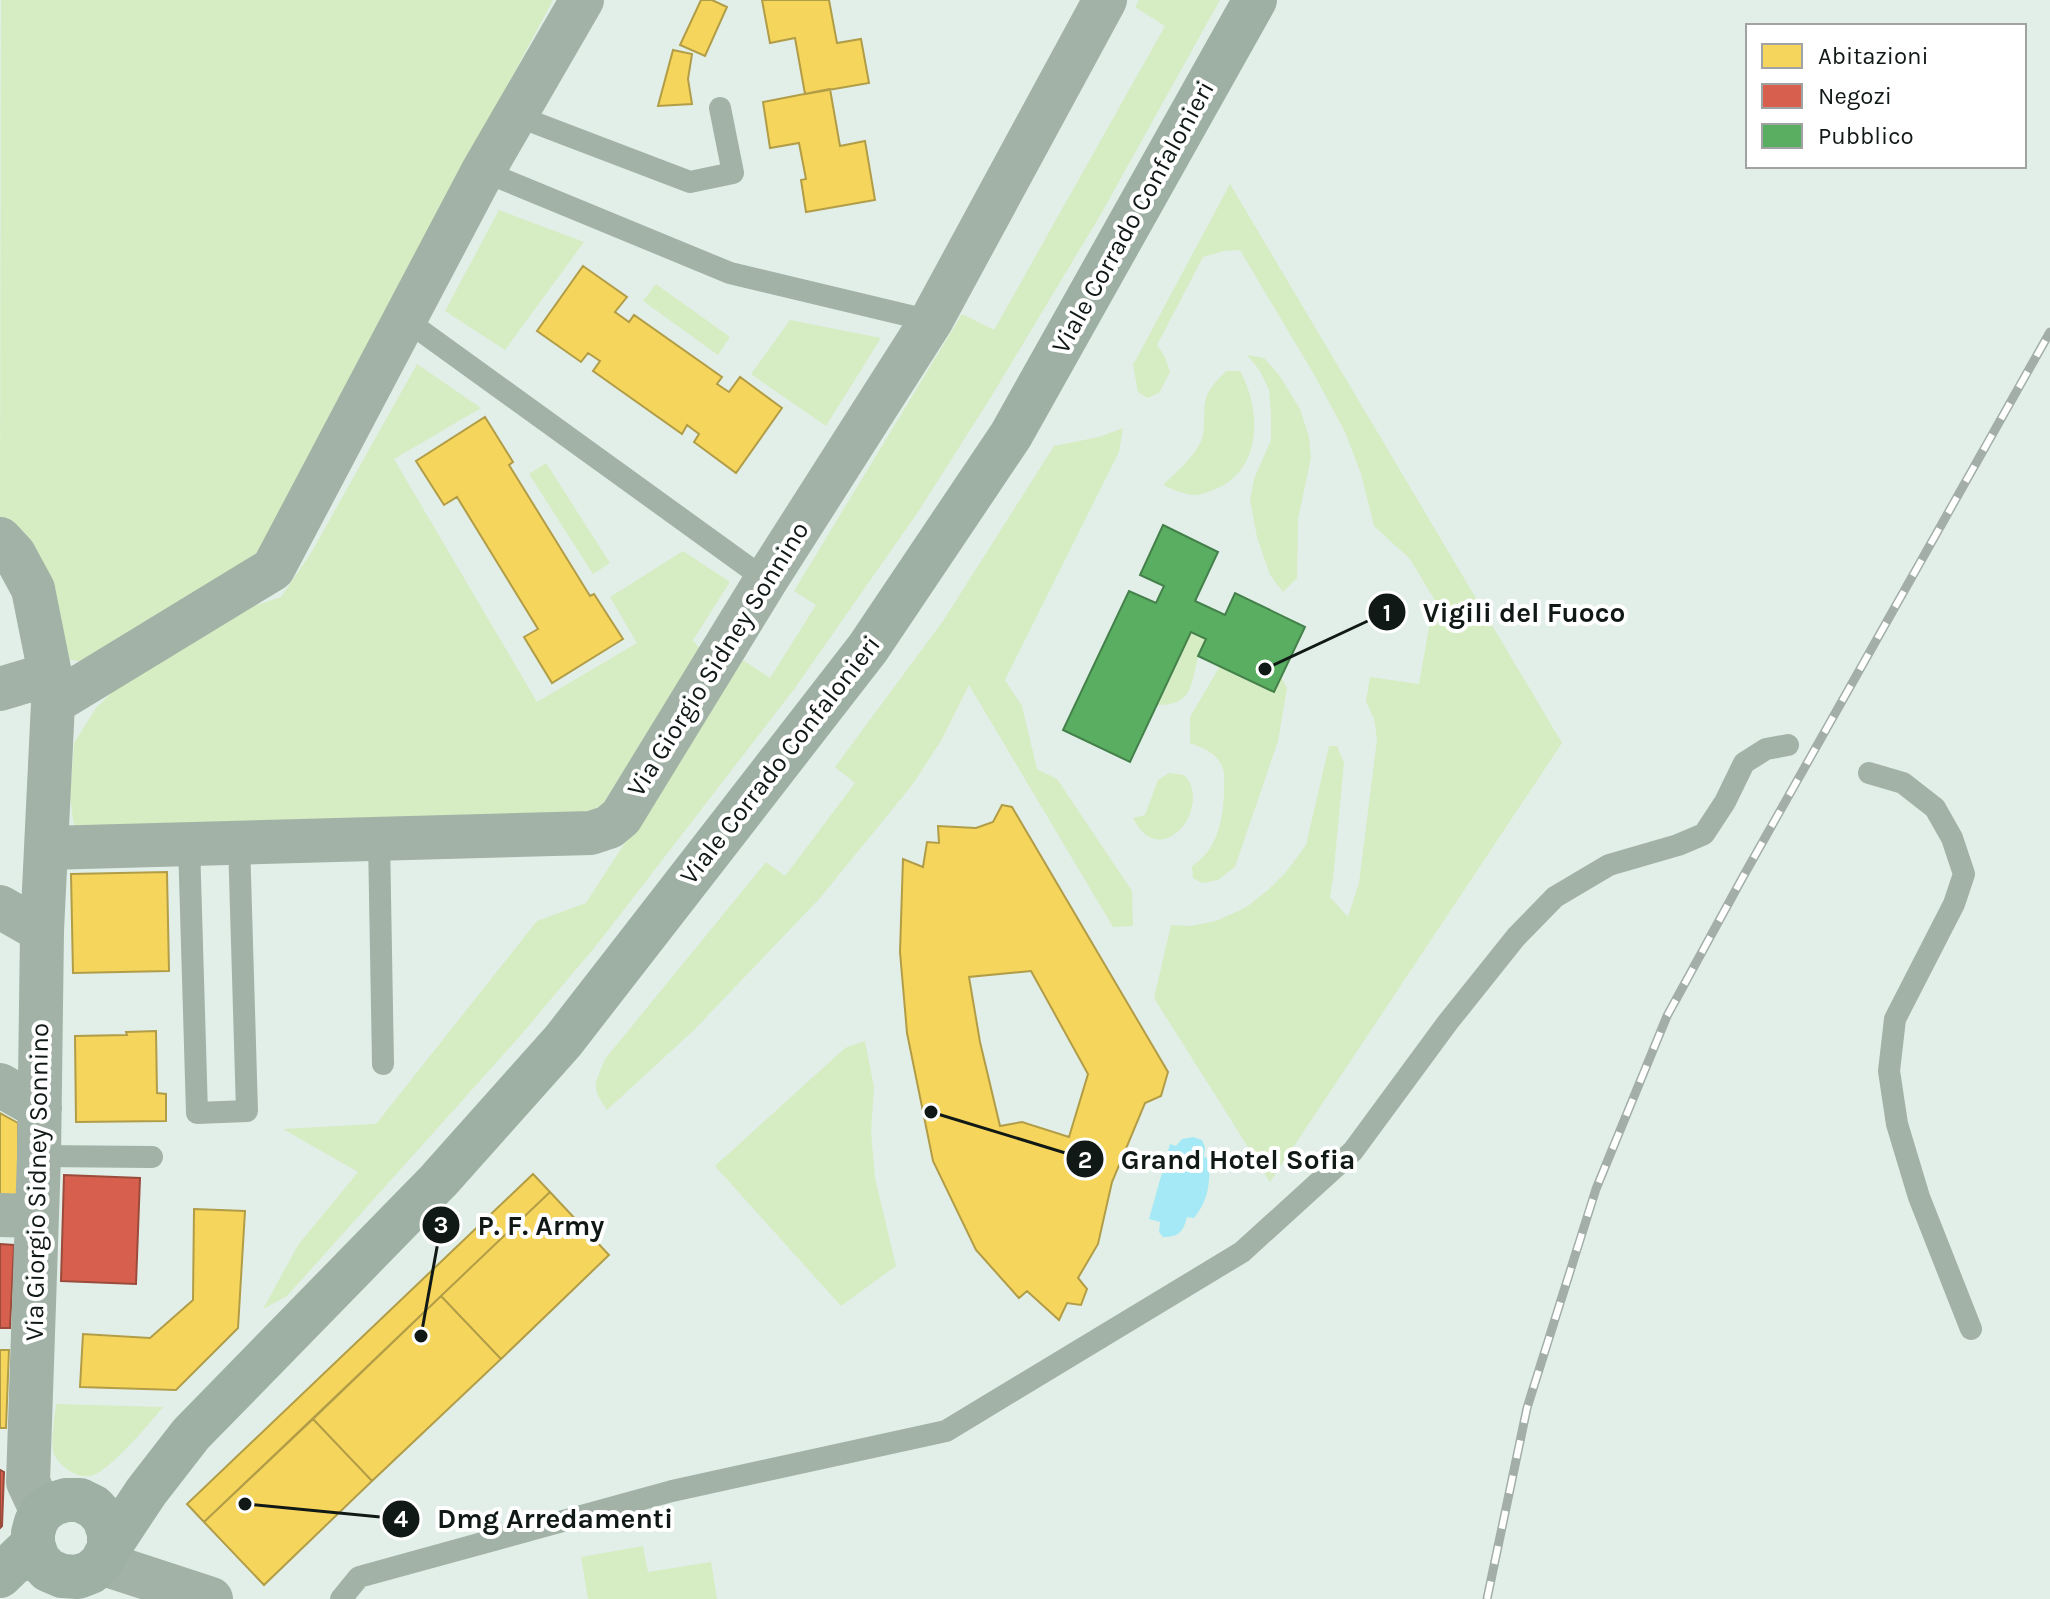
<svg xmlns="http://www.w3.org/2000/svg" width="2050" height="1599" font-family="Karla,sans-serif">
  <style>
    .green { fill: #d6ecc2 }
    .water { fill: #a4e9f5 }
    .homes { fill: #f6d55c; stroke: #b19d47; stroke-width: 2; fill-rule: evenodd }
    .shops { fill: #d6604d; stroke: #9b4b3c; stroke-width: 2 }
    .public { fill: #5aae61; stroke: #44814a; stroke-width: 2 }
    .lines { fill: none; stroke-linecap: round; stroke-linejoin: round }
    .service { stroke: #a2b2a6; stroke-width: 22 }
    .minor { stroke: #a2b2a6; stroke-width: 44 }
    .secondary { stroke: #9eb0a3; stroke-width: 44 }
    .rail-casing { stroke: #a2aea7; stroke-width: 9 }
    .rail { stroke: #fff; stroke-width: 6; stroke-dasharray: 18; stroke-linecap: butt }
    .labels { text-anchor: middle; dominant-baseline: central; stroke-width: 8; stroke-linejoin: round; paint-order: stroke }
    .street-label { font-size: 26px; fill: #111916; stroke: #fff }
    .leader { fill: none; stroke: #111916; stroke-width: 3 }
    .callout-dot { fill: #111916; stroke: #fff; stroke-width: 3 }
    .mark-label { font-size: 24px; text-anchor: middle; font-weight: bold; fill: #fff }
    .callout-label { font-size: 28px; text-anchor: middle; font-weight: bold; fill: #111916; stroke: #fff; stroke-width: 8; stroke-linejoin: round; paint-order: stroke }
  </style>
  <rect width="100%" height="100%" fill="#e2efe9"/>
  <path class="green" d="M1 0H553L257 555 83 662 63 658 0 524Z
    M1139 0H1220L1101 214 991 397 920 509 795 688 599 942 521 1035 287 1296 263 1309 298 1245 358 1172 283 1129 376 1124 537 921 586 903 743 660 770 678 816 605 794 591 962 314 994 330 1165 26 1135 7Z
    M1230 184 1562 743 1270 1182 1154 998 1171 925 1190 926 1216 921 1245 908 1267 891 1286 872 1306 845 1329 746H1337L1344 763 1333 878 1330 897 1348 917 1359 883 1377 739 1374 719 1366 701 1370 677 1419 684 1434 599 1410 559 1374 526 1361 474 1345 432 1316 378 1240 250 1224 251 1203 257 1157 345 1165 357 1170 372 1159 393 1147 398 1138 392 1133 365Z
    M499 210 584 242 505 350 445 311Z
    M656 284 730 337 718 355 643 301Z
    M790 320 881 338 826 426 751 374Z
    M1247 355 1264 358 1279 375 1300 409 1309 437 1311 458 1298 519 1297 578 1283 592 1270 575 1257 537 1250 500 1254 479 1271 440V413L1269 390 1260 371Z
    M417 364 481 408 394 459 537 702 637 643 610 597 683 551 730 582 693 640 700 649 603 804 574 820 75 834 70 796 74 743 96 708 132 673 251 607 281 597 311 553Z
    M1226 371H1240C1260 407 1263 463 1222 486 1214 490 1202 495 1193 495 1183 494 1172 489 1163 485 1176 472 1193 459 1201 441 1206 429 1203 416 1205 403 1207 389 1217 381 1226 371Z
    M1123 428 1119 452 1005 680 1022 706 1037 769 1057 779 1132 891 1133 926 1113 927 969 685 942 739 913 784 820 898 693 1031 607 1110C590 1086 595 1085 605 1059L766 862 785 876 855 783 835 767 943 621 1054 446 1099 437Z
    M546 463 610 563 593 574 529 474Z
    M1191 632 1206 639C1203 645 1200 651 1198 658 1190 686 1193 705 1157 705Z
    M1220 666 1273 692 1281 677 1287 688 1278 741 1235 867 1218 880 1202 883 1193 878 1192 866C1218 850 1224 817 1224 788 1224 782 1225 774 1223 769 1218 753 1203 748 1190 743V717Z
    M1169 773 1184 775C1187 779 1190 782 1191 786 1203 822 1156 867 1133 818L1145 815 1158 780Z
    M865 1041 874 1087 871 1131 875 1178 896 1266 841 1306 715 1166 845 1048Z
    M56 1404 163 1407C151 1422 107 1474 90 1476 76 1478 60 1467 54 1454 50 1444 55 1416 56 1404Z
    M643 1546 648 1572 711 1562 717 1599H588L581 1557Z"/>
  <path class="water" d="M1193 1137 1202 1140 1205 1147 1204 1157 1210 1159C1209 1183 1210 1198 1194 1218L1187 1217C1183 1232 1179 1237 1163 1237L1159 1232 1160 1222 1149 1219 1170 1144 1176 1146 1182 1139Z"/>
  <path class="homes" d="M701 0H712L727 7 705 56 680 45Z
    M762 0H829L837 43 861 39 869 83 805 94 795 38 770 43Z
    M673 50 692 54 688 79 692 104 658 106Z
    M830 89 840 146 865 141 875 200 806 212 801 180 806 179 799 143 770 148 763 102Z
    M583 266 627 297 615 312 629 322 634 315 722 377 717 384 729 392 740 377 782 408 736 473 694 442 699 434 687 425 682 434 593 371 600 361 588 353 581 362 537 331Z
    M485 417 513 462 509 465 590 596 594 594 623 639 552 683 524 637 538 629 457 497 444 505 416 461Z
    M1002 805 1012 807 1168 1072 1161 1096 1145 1103 1112 1182 1098 1244 1078 1278 1087 1289 1081 1305 1067 1303 1059 1320 1027 1291 1019 1298 976 1250 933 1161 907 1033 900 952 903 859 923 867 927 842 939 843 938 826 976 828 993 822ZM1031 971 1088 1074 1069 1137 1022 1122 1000 1126 980 1042 969 977Z
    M167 872 169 971 73 973 71 874Z
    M156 1031 157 1093 166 1094V1121L76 1122 75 1036 127 1035 126 1032Z
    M0 1113 18 1123V1203H0Z
    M533 1174 550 1192 204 1522 187 1504Z
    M550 1192 609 1255 501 1359 441 1296Z
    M194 1209 245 1211 238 1328 176 1390 80 1387 83 1334 150 1338 193 1300Z
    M441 1296 501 1359 372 1481 313 1419Z
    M0 1350H9L6 1428H0Z
    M313 1419 372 1481 264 1585 204 1522Z"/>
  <path class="shops" d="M64 1175 140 1178 136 1284 61 1281Z
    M0 1244 14 1245 10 1328H0Z
    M0 1470 4 1472 2 1526 0 1528Z"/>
  <path class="public" d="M1163 525 1218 552 1195 601 1225 615 1235 593 1305 627 1274 692 1198 656 1206 639 1191 632 1130 762 1063 730 1129 591 1156 603 1164 586 1140 575Z"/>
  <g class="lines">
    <path class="service" d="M517 116 690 182 733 173 720 108
      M483 171 730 273 931 321
      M406 320 766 580
      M1869 773 1903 783 1935 808 1952 838 1964 874 1954 904 1895 1019 1889 1071 1897 1124 1919 1197 1971 1329
      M379 839 383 1064
      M189 844 197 1113 247 1111 239 842
      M39 1156 152 1157
      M341 1599 359 1577 672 1491 946 1431 1242 1252 1353 1151 1448 1022 1516 937 1555 897 1609 865 1678 845 1704 834 1725 802 1744 763 1766 749 1788 745"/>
    <path class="minor" d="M0 539 14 554 33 589 50 674 53 703 42 931 39 1156 28 1482 42 1512
      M0 689 50 674
      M53 703 273 569 483 171 582 0
      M47 848 591 833 609 827 621 817 766 580 931 321 1105 0
      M0 907 42 931
      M0 1085 40 1108
      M0 1215 37 1216
      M101 1563 211 1599"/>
    <path class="secondary" d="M109 1548V1533L104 1518 94 1507 80 1500H66L53 1504 42 1512 36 1522 33 1533V1544L38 1559 48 1570 62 1576 78 1577 91 1572 101 1563 109 1548 146 1492 191 1434 439 1180 563 1041 868 648 1011 435 1255 0
      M0 1576 33 1544"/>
    <g class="rail-casing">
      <path id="rail" d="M1487 1599 1527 1408 1596 1189 1667 1016 1744 875 2050 332"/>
    </g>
    <use href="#rail" class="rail"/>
  </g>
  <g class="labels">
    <g class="street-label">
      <text transform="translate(1133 217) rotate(-61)">Viale Corrado Confalonieri</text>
      <text transform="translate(718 659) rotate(-58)">Via Giorgio Sidney Sonnino</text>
      <text transform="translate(780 760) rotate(-52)">Viale Corrado Confalonieri</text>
      <text transform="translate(37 1182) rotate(-89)">Via Giorgio Sidney Sonnino</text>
    </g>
  </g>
  <path class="leader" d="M1265 669L1387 612M931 1112L1085 1159M421 1336L441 1225M245 1504L401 1519"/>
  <g class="callout-dot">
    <circle cx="1265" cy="669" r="8"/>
    <circle cx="931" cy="1112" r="8"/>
    <circle cx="421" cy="1336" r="8"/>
    <circle cx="245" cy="1504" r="8"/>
    <circle cx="1387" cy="612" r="20"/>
    <circle cx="1085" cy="1159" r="20"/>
    <circle cx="441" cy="1225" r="20"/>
    <circle cx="401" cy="1519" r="20"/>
  </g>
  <g class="mark-label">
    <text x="1387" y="621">1</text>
    <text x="1085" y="1168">2</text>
    <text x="441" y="1233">3</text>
    <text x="401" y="1527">4</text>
  </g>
  <g class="callout-label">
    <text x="1524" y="622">Vigili del Fuoco</text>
    <text x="1238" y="1169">Grand Hotel Sofia</text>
    <text x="541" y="1235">P. F. Army</text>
    <text x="555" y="1528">Dmg Arredamenti</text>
  </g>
  <rect x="1746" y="24" width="280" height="144" fill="#ffffff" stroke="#a0a3a2" stroke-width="2"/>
  <rect x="1762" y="44" width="40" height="24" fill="#f6d55c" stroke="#a0a3a2" stroke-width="2"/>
  <text x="1818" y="64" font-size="24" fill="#111916">Abitazioni</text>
  <rect x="1762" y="84" width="40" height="24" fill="#d6604d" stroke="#a0a3a2" stroke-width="2"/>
  <text x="1818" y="104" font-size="24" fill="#111916">Negozi</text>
  <rect x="1762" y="124" width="40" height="24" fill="#5aae61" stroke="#a0a3a2" stroke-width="2"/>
  <text x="1818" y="144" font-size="24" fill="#111916">Pubblico</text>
</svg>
